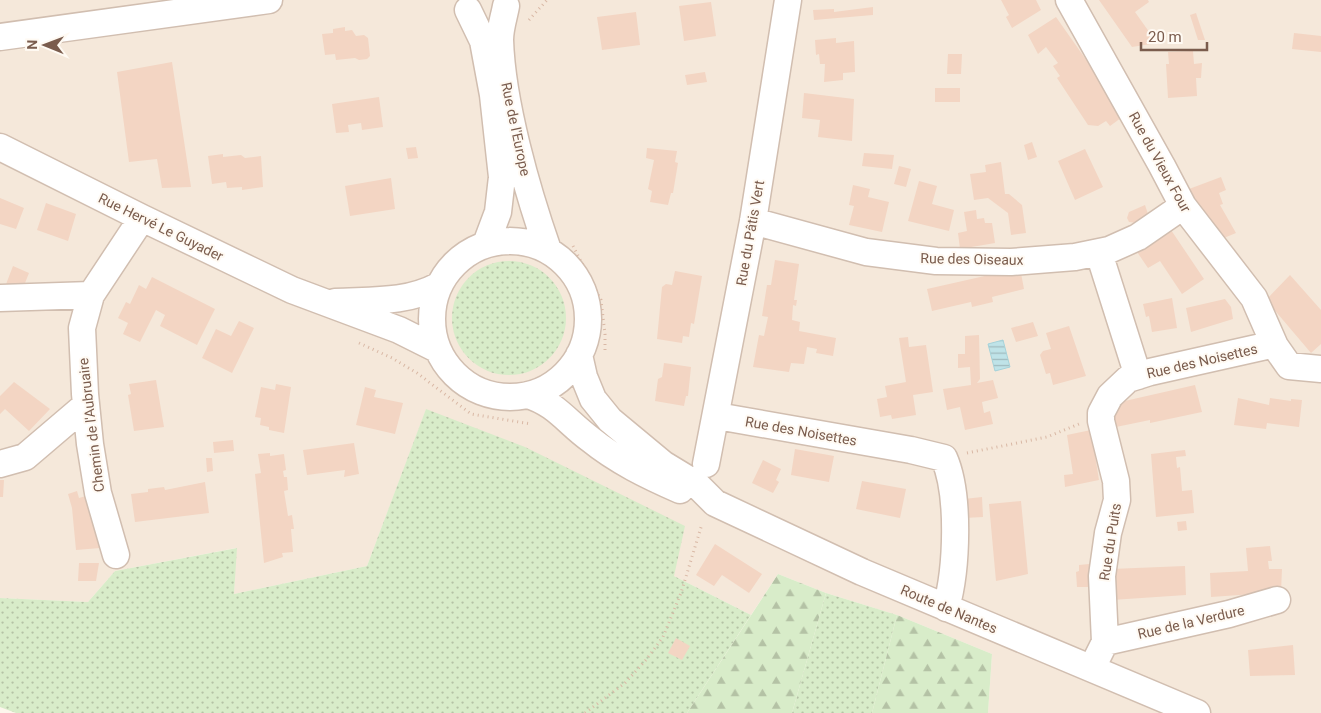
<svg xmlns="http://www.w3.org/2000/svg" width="1321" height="713" font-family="Roboto,sans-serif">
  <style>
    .residential { fill: #f5e8da }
    .grass { fill: url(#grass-dots) }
    .forest { fill: url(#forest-firs) }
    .water { fill: url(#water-rules); stroke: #a5d3da }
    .building { fill: #f3d5c3 }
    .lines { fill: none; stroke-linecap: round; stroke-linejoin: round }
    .minor-casing { stroke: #d1beb0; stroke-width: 29 }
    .path { stroke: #d9b8a5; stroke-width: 3; stroke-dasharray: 1 4; stroke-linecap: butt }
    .minor { stroke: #fff; stroke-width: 26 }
    .labels { text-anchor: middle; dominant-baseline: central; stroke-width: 4; stroke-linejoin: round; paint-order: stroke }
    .street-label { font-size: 14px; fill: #7a5c4d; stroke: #fffaf3 }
  </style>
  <defs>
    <pattern id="grass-dots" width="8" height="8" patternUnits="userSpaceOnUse" patternTransform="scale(1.25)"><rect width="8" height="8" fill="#d8ecc9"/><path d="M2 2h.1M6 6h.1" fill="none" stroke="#b4c2a5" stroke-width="1.8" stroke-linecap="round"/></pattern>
    <pattern id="forest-firs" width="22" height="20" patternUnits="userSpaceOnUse" patternTransform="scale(1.25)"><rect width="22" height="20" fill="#d8ecc9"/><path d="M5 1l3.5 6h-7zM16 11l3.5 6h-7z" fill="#b4c2a5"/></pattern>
    <pattern id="water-rules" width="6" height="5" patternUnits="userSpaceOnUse" patternTransform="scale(1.25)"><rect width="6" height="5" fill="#bfe3e8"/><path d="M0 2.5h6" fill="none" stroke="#a0bbbe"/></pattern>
  </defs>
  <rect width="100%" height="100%" fill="#fdf6ec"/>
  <path class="residential" d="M0 0H1321V713H988L992 654 897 615 826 593 778 574 751 615 674 576 426 410 367 566 234 594 236 548 115 571 88 602 0 598Z"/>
  <path class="grass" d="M452 318a57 57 0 1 1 114 0a57 57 0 1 1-114 0Z
    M426 409 525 447 685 526 674 576 751 615 687 713H16L0 707V598L88 602 115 571 237 548 234 594 367 566Z
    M826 593 897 615 872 713H792Z"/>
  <path class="forest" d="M778 574 826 593 792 713H687Z
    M897 615 992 654 988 713H872Z"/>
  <path class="water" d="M1003 340 1010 367 995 371 988 344Z"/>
  <path class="building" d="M1001 0H1036L1041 10 1012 28 1006 17 1009 15Z
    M1099 0H1148L1149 2 1135 12 1157 43 1132 47Z
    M711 2 716 36 684 41 679 6Z
    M873 7V15L814 20 813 10 834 9V12Z
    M636 12 640 45 602 50 597 17Z
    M1196 13 1205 40H1198L1190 15Z
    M1056 17 1125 115 1110 126 1106 121 1098 126 1088 125 1057 78 1060 76 1053 66 1058 63 1046 47 1038 54 1028 35Z
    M345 27V31L352 30 356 36 364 35 368 38 370 56 367 59 359 60 355 58 336 60 335 54 325 55 322 34 333 33V29Z
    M1294 33 1321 36V52L1292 49Z
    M836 38V43L854 41 855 72 843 73V80L824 82 825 64H820L819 54 816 55 815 40Z
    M1193 51 1194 64 1202 63 1201 78H1196L1197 96 1168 98 1166 64H1169L1168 52Z
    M948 54H962L961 74H947Z
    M172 62 191 187 162 188 157 159 129 162 117 72Z
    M705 72 707 82 687 85 685 75Z
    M935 88H960V102H935Z
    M804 93 854 99 852 141 818 137 820 120 802 118Z
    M379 97 383 127 362 130 361 123 348 125 349 132 336 133 332 104Z
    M1032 142 1037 157 1028 160 1024 145Z
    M416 147 418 158 408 159 406 148Z
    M647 148 677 151 675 162 678 163 673 193H671L668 205 650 202 652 191 648 189 654 160 646 158Z
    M1085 149 1103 187 1075 200 1058 161Z
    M864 153 894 155 892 169 862 166Z
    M223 154V157L241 155 245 158 261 156 263 187 242 190V187L227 188 226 182 212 184 208 156Z
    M1001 162 1005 194H1009L1022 205 1026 233 1011 235 1008 213 988 198 974 200 970 174 986 172 985 165Z
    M899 166 911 169 906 187 894 184Z
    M1221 177 1226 190 1219 193 1223 204 1220 205 1236 233 1219 240 1193 200 1189 189Z
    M391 178 395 209 350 216 345 186Z
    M919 181 937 186 932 204 954 210 949 231 908 221Z
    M853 185 870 189 868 197 889 202 882 232 849 225 854 206 849 205Z
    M0 198 24 208 16 229 0 224Z
    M46 203 76 214 68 241 37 230Z
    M1145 205 1149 217 1137 223 1129 222 1127 218 1129 212Z
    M976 210 977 219 984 218 985 223H992L995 243 960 249 958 233 967 231 964 212Z
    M1169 227 1204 279 1182 294 1160 261 1148 268 1135 249Z
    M775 260 799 264 794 300H797L796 306 793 305 792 320 800 322 799 331 836 338 833 356 816 353 817 349 807 347 804 364 791 363 789 372 753 367 759 335 764 336 768 317 762 316 767 285H771Z
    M13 266 29 273 21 293 3 292Z
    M1020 268 1024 289 992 297 993 302 972 307 971 302 932 311 927 289Z
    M675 271 702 276 694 324 691 323 689 337 683 336 682 343 657 339 662 287 666 284 672 285Z
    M1290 275 1321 310V344L1311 353 1266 300Z
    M152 277 215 309 197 345 160 326 165 315 156 310 140 342 123 334 128 323 118 318 126 302 130 304 139 285 146 289Z
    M1172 298 1177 328 1152 332 1149 316 1146 317 1143 304Z
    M1225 299 1231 307 1233 319 1191 332 1186 308Z
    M239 321 254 328 232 373 202 358 216 329 231 336Z
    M1033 322 1038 336 1016 342 1011 328Z
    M1069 326 1086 376 1053 385 1050 373 1046 374 1040 355 1043 351 1051 349 1046 333Z
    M979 335 980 379 977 383 993 380 998 398 982 402 984 413 990 411 993 424 965 430 960 407 947 410 943 389 971 385 970 367 958 368V354H965V336Z
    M908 337 909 347 926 345 933 392 913 395 916 415 892 419 891 415 880 417 877 399 887 397 885 386 906 382 899 338Z
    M664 363 691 367 688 396H686L684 406 655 401 658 379 662 377Z
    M156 380 164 427 134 431 128 395 131 394 129 384Z
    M14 382 50 409 29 431 5 409 0 414V396Z
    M276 384 291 387 284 433 269 430V427L260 425 261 418 255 417 261 387 275 390Z
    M1195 385 1202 412 1150 423V420L1111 428 1116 403Z
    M365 387 376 390 374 397 403 403 395 434 356 425Z
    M1238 398 1269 405 1270 398 1291 401V399L1302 400 1299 427 1267 423 1266 429 1234 425Z
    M1091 430 1099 480 1065 487 1064 475 1073 474 1067 435Z
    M233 440 234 451 214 453 213 442Z
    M354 443 359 474 344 477 345 470 307 475 303 450Z
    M795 449 834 456 829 482 791 475Z
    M1185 450 1186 456 1176 457 1177 468 1180 467 1182 491 1192 490 1194 513 1156 517 1151 454Z
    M270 453V456L284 454 286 470 283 471 284 477H287L288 490 284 491 288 516 292 515 294 529H291L293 552 282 553 283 557 264 563 255 474 261 473 258 454Z
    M206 458H212L213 471 207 472Z
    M763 460 781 469 776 480 779 482 773 493 752 483Z
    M0 480H4L3 497H0Z
    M862 481 906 489 900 518 856 509Z
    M205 482 209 513 135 522 131 494 148 492V489L164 487 165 490Z
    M77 491 79 498 89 495 97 511 100 548 76 550 72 508 68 494Z
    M982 497 983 517 964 518V499Z
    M1021 501 1028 574 996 581 989 504Z
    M1186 521 1187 530 1178 531 1177 522Z
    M715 544 762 574 749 593 722 575 714 586 696 575Z
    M1270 546 1272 561H1268L1269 569H1282L1281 592 1211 597 1210 573 1248 571 1246 548Z
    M79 563H99L96 581H78Z
    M1089 564 1092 587H1077L1076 572 1079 571V565Z
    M1185 566 1186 595 1112 600 1111 569Z
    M676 638 690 646 682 660 668 653Z
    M1293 645 1295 675 1250 676 1248 650Z"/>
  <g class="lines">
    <g class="minor-casing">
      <path id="minor" d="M1069 0 1162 166 1183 206 1254 298 1275 346 1289 366 1321 369
        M506 6C504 17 500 28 500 40 502 103 527 190 548 250
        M468 10 483 41 493 95 502 177 498 212 486 244
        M0 37 269 0
        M0 147 142 218 292 290 399 330 437 349
        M753 221 866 252 936 261 1011 262 1075 257 1109 250 1138 237 1183 206
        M432 319a78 78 0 1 1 156 0a78 78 0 1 1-156 0Z
        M1099 253 1138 376
        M0 298 91 295
        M335 302C371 300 406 303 438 286
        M579 355 584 377 593 399 610 420 663 464 696 484 715 503 862 572 1197 713
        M528 395C555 403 568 423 590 439 617 461 648 476 680 490
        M717 416 911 450 944 458C960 494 957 569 946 608
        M0 464 25 457 86 405
        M706 464 753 221 788 0
        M116 555 98 493 90 444 85 394 82 328 91 295 142 218
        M1105 642 1229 614 1277 600
        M1092 668 1105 642 1102 576 1108 533 1117 500 1116 481 1101 421V413L1110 396 1128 379 1150 372 1266 346H1275"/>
    </g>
    <path class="path" d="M529 20 547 0
      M573 246 601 300 605 334V352
      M359 343 392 358 417 373 471 414 531 424
      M967 453 1047 437 1079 424
      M585 713 625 683 646 660 663 637 681 593 702 524"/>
    <use href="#minor" class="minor"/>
  </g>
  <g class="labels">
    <g class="street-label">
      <text transform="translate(516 129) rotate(78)">Rue de l'Europe</text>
      <text transform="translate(1160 162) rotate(61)">Rue du Vieux Four</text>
      <text transform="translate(161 227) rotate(26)">Rue Hervé Le Guyader</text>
      <text transform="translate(750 233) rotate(-80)">Rue du Pâtis Vert</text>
      <text transform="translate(972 259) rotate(1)">Rue des Oiseaux</text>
      <text transform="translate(1202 361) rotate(-13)">Rue des Noisettes</text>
      <text transform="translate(91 425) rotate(-97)">Chemin de l'Aubruaire</text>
      <text transform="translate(801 431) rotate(10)">Rue des Noisettes</text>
      <text transform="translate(1110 542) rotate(-81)">Rue du Puits</text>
      <text transform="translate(949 609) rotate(23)">Route de Nantes</text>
      <text transform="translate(1191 622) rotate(-13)">Rue de la Verdure</text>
    </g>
  </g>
  <g transform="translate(45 45) rotate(271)" stroke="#fffaf3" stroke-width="4" paint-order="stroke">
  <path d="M0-4L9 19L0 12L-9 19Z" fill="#7a5c4d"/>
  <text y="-8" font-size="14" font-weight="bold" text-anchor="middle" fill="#7a5c4d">N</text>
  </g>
  <path d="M1141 42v8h66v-8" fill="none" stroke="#7a5c4d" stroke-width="2.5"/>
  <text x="1148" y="42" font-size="15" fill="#7a5c4d" stroke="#fffaf3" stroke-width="4" paint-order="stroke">20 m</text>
</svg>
